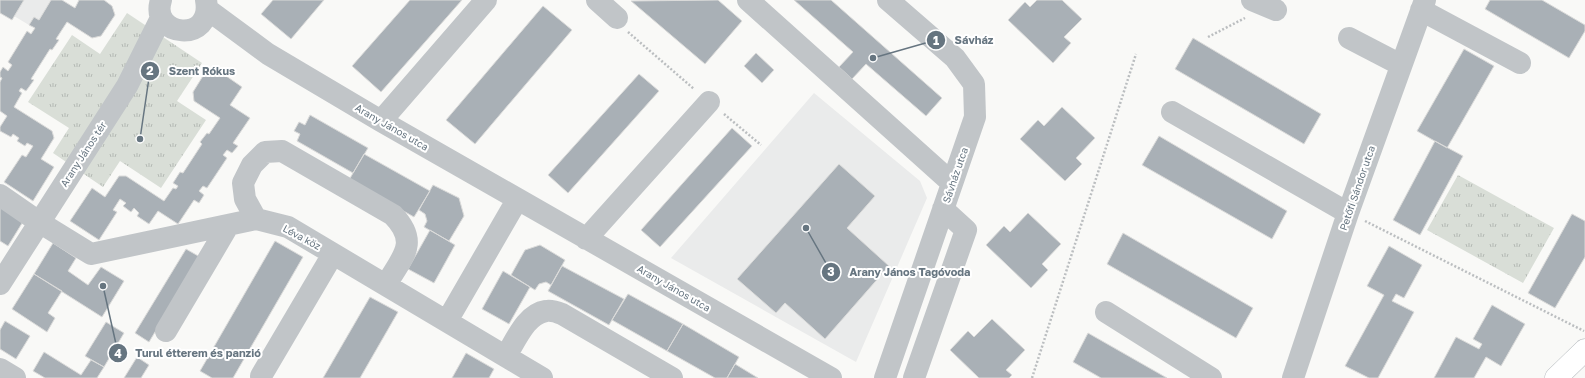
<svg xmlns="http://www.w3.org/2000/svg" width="1585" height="378" font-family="'Golos Text',sans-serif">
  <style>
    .built { fill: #eaebeb }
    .park { fill: url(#park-tufts) }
    .building { fill: #a9b0b6; stroke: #dbdbda }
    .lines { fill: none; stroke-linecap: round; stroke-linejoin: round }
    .major-casing { stroke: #b4b9bd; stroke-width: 23 }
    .path { stroke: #bbbec0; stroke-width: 2.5; stroke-dasharray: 2 2; stroke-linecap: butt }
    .minor { stroke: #c1c5c8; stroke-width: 22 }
    .major { stroke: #fff; stroke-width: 22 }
    .labels { text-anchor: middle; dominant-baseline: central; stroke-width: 4; stroke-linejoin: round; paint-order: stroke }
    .street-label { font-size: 10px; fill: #667580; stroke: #fff }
    .leader { fill: none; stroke: #667580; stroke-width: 1.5 }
    .callout-dot { fill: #667580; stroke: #fff; stroke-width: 1.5 }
    .mark-label { font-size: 12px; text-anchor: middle; font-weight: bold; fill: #fff }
    .callout-label { font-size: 11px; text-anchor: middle; font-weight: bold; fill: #667580; stroke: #fff; stroke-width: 4; stroke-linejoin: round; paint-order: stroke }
  </style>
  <defs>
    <pattern id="park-tufts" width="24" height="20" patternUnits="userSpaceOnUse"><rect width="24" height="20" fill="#d9ded7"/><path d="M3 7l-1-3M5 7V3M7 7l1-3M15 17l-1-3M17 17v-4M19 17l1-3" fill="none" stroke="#b4b9b4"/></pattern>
  </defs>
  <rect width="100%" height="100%" fill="#f9f9f7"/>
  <path class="built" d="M24 0H51L39 20 29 25 14 16Z
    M814 93 920 181 927 198 856 362 671 258Z"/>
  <path class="park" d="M127 13 202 63 177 101 206 120 161 188 120 161 103 187 53 153 69 128 28 102 72 35 100 54Z
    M1458 175 1554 228 1523 283 1427 230Z"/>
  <path class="building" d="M0 0H24L12 20 0 13Z
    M51 0H62L75 8 79 0H104L112 6 115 15 101 36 92 38 67 22 56 39 59 40 52 50 50 49 31 79 34 80 26 91 21 88 19 91 22 93 14 107 52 131 54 138 41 159 54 167 33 201 4 182 22 155 26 157 33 146 27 143 25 146 17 141 19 138 13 134 11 137 0 131V127L7 116 0 111V82L2 78 0 77V72L3 67 8 71 12 65 8 62 27 31 31 34 35 28 29 25 34 17 39 20Z
    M273 0H324L291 39 261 14Z
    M410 0H462L381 92 352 66Z
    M718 0 742 21 705 64 631 1Z
    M794 0H831L942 98 926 116 866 64 852 79 839 67 853 52Z
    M1037 0H1062L1082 19 1064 37 1071 43 1053 63 1008 20 1025 2 1030 7Z
    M1490 0H1542L1585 25V31L1569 58 1485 9Z
    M543 6 572 30 475 144 446 120Z
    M1193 38 1321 114 1304 144 1175 69Z
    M1464 49 1494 66 1447 148 1417 131Z
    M756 53 774 70 762 83 744 66Z
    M216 69 242 87 230 105 250 118 233 143 238 146 232 153 227 150 223 155 227 158 207 188 203 186 199 191 204 195 199 203 194 200 178 224 158 211 149 224 137 216 139 213 134 208 131 212 123 206 126 203 120 199 113 210 117 212 99 240 70 221 92 188 105 197 119 176H126L164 201 173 188 176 189 178 186 173 183 180 172 183 173 202 144 200 142 207 133 209 134 220 118 194 101 193 92 206 71Z
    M639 74 659 91 568 193 548 175Z
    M1062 107 1095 138 1076 158 1082 164 1065 181 1020 139 1038 120 1044 126Z
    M310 115 368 148 353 173 297 141 300 134 294 131 299 122 305 125Z
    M732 128 752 146 660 247 641 230Z
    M1159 136 1287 211 1272 239 1142 165Z
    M1435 141 1463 156 1420 235 1393 220Z
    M364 154 430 191 414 217 349 180Z
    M839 164 875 196 847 228 889 266 825 339 785 303 776 313 737 279Z
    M433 185 459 198 464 216 449 241 424 227 427 221 425 214 419 210Z
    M0 204 24 220 8 246 0 241Z
    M1028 213 1061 244 1042 264 1048 270 1031 288 986 245 1004 226 1010 232Z
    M1572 214 1585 221V257L1555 308 1528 293Z
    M430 230 455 245 434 283 408 269Z
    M1123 233 1253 308 1236 338 1107 264Z
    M275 241 303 257 233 378H212L200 371Z
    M53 243 76 258 68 271 88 285 101 267 124 281 102 317 34 274Z
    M540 245 565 260 551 285 546 282 539 284 535 290 511 275 525 250Z
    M1389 246 1422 265 1404 298 1396 294 1392 301 1414 312 1378 378H1369L1345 366 1384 295 1367 286Z
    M186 249 200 257 149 342 135 333Z
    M562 266 624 299 609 325 548 291Z
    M503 271 530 287 509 324 482 309Z
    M34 274 62 291 48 313 55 318 47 332 12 309Z
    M628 294 683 324 667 351 612 320Z
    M370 297 398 312 360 378H323Z
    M1492 305 1525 324 1501 366 1486 357 1474 378H1434L1456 337 1479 349 1482 344 1473 339Z
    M992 319 1025 350 1006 370 1012 375 1009 378H979L950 350 968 331 974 337Z
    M5 321 30 336 16 359 0 349V330Z
    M106 322 124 333 104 367 85 356Z
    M683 324 739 357 727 378H715L667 351Z
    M1088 333 1167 378H1101L1073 362Z
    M44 352 81 375 91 360 104 367 97 378H45L33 371Z
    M466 353 494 369 489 378H452Z
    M137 357 149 365 141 378H124Z
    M735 364 758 378H727Z"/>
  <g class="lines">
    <g class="major-casing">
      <path id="major" d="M1556 378 1585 350"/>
    </g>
    <path class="path" d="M628 32 694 89
      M1208 37 1245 18
      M724 114 761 145
      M1365 221 1584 331
      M1032 378 1136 54"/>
    <path class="minor" d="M161 0C149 37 214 44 206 0
      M597 0 617 18
      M748 0 952 183
      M1252 0 1276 10
      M207 9 268 54 381 121 831 378
      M1421 10 1520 63
      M1349 38 1401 65
      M1172 112 1348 213
      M381 121 486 0
      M0 195 39 222 91 254 256 219 288 227 542 378
      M256 219 245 199 243 183 252 165 265 152 282 151 393 215C420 243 402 257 386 285
      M586 239 709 102
      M0 284 127 86 161 18
      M1106 312 1211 378
      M447 321 517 200
      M166 331 228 226
      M506 356C516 340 526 314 546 311 551 310 557 312 562 314L672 378
      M0 369 15 378
      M261 376 333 254
      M885 378 975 117 974 84 955 58 888 0
      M914 378 966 230 943 209
      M1293 378 1348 213 1425 0"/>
    <use href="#major" class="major"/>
  </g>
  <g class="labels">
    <g class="street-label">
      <text transform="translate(392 127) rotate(30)">Arany János utca</text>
      <text transform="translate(83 154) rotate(-57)">Arany János tér</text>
      <text transform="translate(955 175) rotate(-71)">Sávház utca</text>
      <text transform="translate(1357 188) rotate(-71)">Petőfi Sándor utca</text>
      <text transform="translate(302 237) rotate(28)">Léva köz</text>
      <text transform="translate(674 288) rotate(30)">Arany János utca</text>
    </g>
  </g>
  <path class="leader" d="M873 58L936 40M140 139L150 71M806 228L831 272M103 286L118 353"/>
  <g class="callout-dot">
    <circle cx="873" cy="58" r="4"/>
    <circle cx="140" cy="139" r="4"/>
    <circle cx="806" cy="228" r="4"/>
    <circle cx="103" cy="286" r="4"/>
    <circle cx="936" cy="40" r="10"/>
    <circle cx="150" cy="71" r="10"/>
    <circle cx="831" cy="272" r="10"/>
    <circle cx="118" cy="353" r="10"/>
  </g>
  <g class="mark-label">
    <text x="936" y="45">1</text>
    <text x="150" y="75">2</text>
    <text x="831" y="276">3</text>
    <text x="118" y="358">4</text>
  </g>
  <g class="callout-label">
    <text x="974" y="44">Sávház</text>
    <text x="202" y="75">Szent Rókus</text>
    <text x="910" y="276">Arany János Tagóvoda</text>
    <text x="198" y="357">Turul étterem és panzió</text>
  </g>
</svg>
